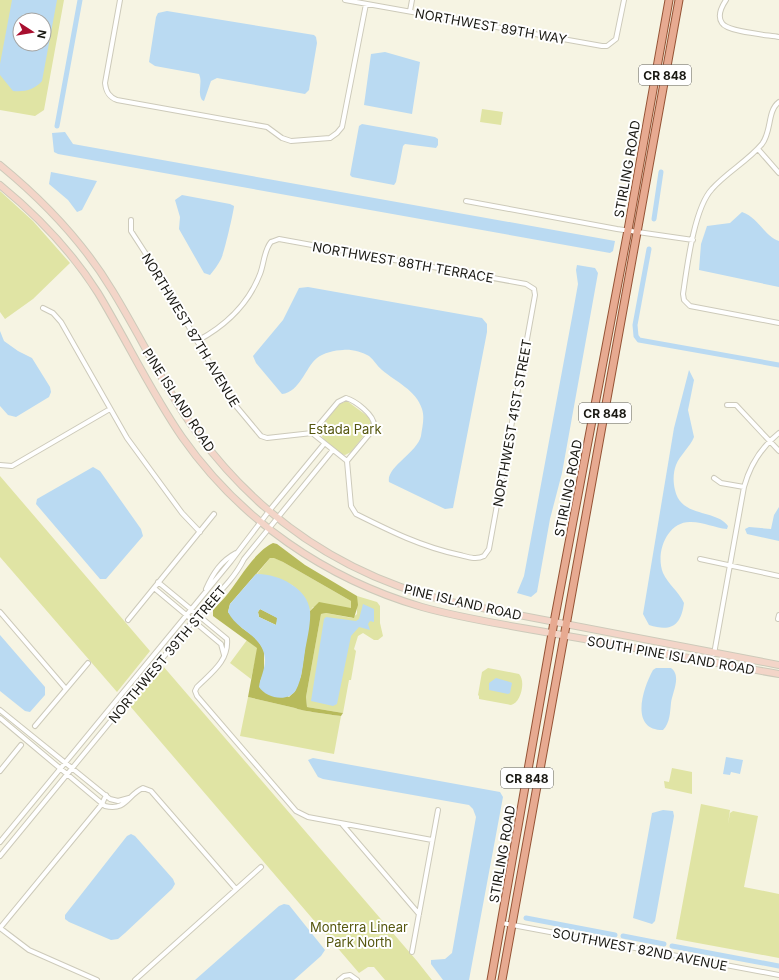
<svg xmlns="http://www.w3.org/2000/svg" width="779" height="980" font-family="Inter,sans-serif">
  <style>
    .green { fill: #e0e4a4; fill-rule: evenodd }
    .forest { fill: #b7ba5b; fill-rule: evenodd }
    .water { fill: #badaf2; fill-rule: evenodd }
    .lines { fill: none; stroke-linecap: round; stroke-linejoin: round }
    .canal { stroke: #badaf2; stroke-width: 5 }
    .street-casing { stroke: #cdcaba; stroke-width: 6 }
    .secondary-casing { stroke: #cdcaba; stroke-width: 8 }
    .primary-casing { stroke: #955335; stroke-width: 9 }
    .street { stroke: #fff; stroke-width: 4 }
    .secondary { stroke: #f3d5c8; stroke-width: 6 }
    .primary { stroke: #e7aa91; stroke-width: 7 }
    .labels { text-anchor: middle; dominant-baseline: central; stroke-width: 4; stroke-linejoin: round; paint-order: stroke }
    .shield { fill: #fff; stroke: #5f5e5a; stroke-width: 1 }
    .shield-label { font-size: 12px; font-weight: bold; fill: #1a1913 }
    .street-label { font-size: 13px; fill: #1a1913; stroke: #fff }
    .park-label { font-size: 13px; fill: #56570f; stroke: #fff }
  </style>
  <rect width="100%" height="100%" fill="#f6f4e3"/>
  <path class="green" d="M0 0H64L44 110 35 116 0 110ZM20 20H44V44H20Z
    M482 109 503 112 501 125 480 122Z
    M0 191 33 221 70 263 33 299 5 319 0 312Z
    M347 401 370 418 372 425 351 452 345 455C335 452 318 438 320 428L339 404Z
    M0 476 150 651 117 692 0 557Z
    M270 558H275L283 562 351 601V608L313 607 310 611C300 582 284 580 257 574Z
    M357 596 377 602 380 606V623L383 636 378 640H374L363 633 358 636 354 649 356 651 351 680H349L343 713 307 707 306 697 321 614 326 613 352 618 357 614Z
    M247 640 258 648 251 679 230 663Z
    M163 666 417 961 432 980H385L374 967H368L359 973 130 706Z
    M488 668 519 674C526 681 521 703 511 705L479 699V696L478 695 482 672Z
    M248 697 295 708C301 711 332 715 341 716L334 754 240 736Z
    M672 768 692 772V794L665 788 664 781 669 782Z
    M701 804 730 810 728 824 730 813 733 811 758 816 744 887 779 894V958L676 939Z"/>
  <path class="forest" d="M273 543 277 544 305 565 357 596 358 605 354 618 326 613 321 614 306 697 307 707 343 713 341 716C333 715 301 711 295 708L248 697 257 648 213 616V610C217 605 222 601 226 596 238 581 255 551 273 543ZM270 558H274L283 562 351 601V608L319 602 310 611 301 676 295 691 289 697 260 682 264 672V650L256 638 242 628 228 612 230 604Z
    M260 609 278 618 276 625 259 617 258 612Z"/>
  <path class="water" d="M12 0H57L42 81C34 90 25 92 13 91L0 75V64ZM20 20H44V44H20Z
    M167 11 314 35 316 37 317 43 309 90 305 94 217 78 211 81 204 101 202 100C197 92 203 83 199 74L155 66 149 62 156 17 158 13Z
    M385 52 420 62 412 114 364 105 371 54Z
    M362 124 435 137 438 139V145L436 148 405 144 403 146 396 182 394 185 352 177 350 175 359 126Z
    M65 132 73 144 615 241 613 251 610 253 58 154 54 152 52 133Z
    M51 172 97 181 82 210 77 212 68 200 49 184Z
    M182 195 230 204 234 206C234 210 224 254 221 259 218 265 214 270 210 275L204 273 179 229 180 217 175 200Z
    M742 212C759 218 764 236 779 241V287L699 270 701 244 707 226 730 223Z
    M577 265 595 268 598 273 562 473 550 519 537 592 531 597 517 593 524 576 573 312 578 284 576 270Z
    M308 287 482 318 487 324V332L453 508 445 509 389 482C386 467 417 453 421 436 422 428 425 418 422 409 416 390 396 382 382 370 377 366 374 360 369 356 362 352 351 349 343 350 335 350 323 353 317 358 305 368 300 392 282 394L256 363 253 356 283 320 299 288Z
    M0 331 4 341 18 351 32 358 50 387 51 392 49 397 16 417 8 415 0 406Z
    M689 370 694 380 688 410 694 437C690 447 680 455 676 465 673 473 673 482 675 490 681 518 716 509 728 526L727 529C715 528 704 522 691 522 667 521 655 553 663 573 668 584 679 592 684 603 681 626 671 632 649 625L643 614 674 428Z
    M93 467 100 471 141 529 143 536 106 579H100L36 504 37 499Z
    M779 507V541L747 534 745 529 749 527 771 529 774 515Z
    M256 574C277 573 308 588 310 611 311 624 307 639 305 651 303 664 302 679 296 690 288 703 266 698 259 687 260 678 265 670 265 660 264 635 238 632 228 612L230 604ZM260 609 277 618 276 625 259 617 258 612Z
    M363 604 374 609V622L370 621 368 624 370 630 359 627 351 636 337 704 333 706 311 701 324 619 326 617 356 621 359 619Z
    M0 635 45 687V695L30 712 25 711 0 691Z
    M656 668H671C682 676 672 693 671 703 670 712 670 723 663 730 629 730 643 688 653 670Z
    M496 678 510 682 512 683 510 693 508 694 489 690V683Z
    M726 757 743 760 740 774 731 772 730 775 723 774Z
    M313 758 500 792 503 797 469 980H443L431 964V960L445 959 452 953 476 817 473 809 469 805 323 779 318 777 308 760Z
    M663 810 673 811 674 816 655 921 652 924 633 918 652 813Z
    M131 834 135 836 173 879 175 884 172 889 125 933 118 939 111 940 69 922 65 919V915L127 836Z
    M284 904 289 905 325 950 321 956 294 980H195L279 906Z"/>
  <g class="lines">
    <path class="canal" d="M57 126 80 0
      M654 219 661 172
      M649 249 635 325 636 336 639 340 779 365
      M526 918 615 935
      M623 936 664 944
      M672 946 779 966"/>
    <g class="street-casing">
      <path id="street" d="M120 0 105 83C106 92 109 97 117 100L267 127 282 138 291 141 330 138 337 133 342 127 366 4
        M345 0 602 46H607L616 39 624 0
        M726 0C722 6 717 16 722 23 727 32 768 35 779 37
        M410 11 412 0
        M779 102C767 111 772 131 762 144 748 161 727 172 712 189 694 208 687 267 683 294L684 300 690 306 779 323
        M758 149 779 173
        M466 201 617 229 693 240
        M131 220V231L155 268 223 386 236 406 261 436 267 438 312 433 347 461 351 506 356 514C390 531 422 547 460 555 468 557 476 560 484 556
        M271 242 279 239 526 284 534 289
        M43 308 53 313 61 322 127 438 182 513 200 532
        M197 341C225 326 248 305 260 274 264 264 264 250 271 242
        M727 405H736L779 451
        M312 433 338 402 346 398C356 401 374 415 374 425L371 432 347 461
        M0 465 12 466 110 409
        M714 478 721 483 744 487
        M484 556 489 549 535 295 534 289
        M700 559 779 576
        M158 582 227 639C229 661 211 673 197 687L195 691 197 696 296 811 308 817 432 840
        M154 588 221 644 224 655
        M206 589C213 573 221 561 236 553
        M0 612 66 689
        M778 619 779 615
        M128 620 214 514
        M714 654 744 487C750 465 760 448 779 433
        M0 710 110 799 118 801 129 798
        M0 718 105 806C127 811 127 795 143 788L151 791 236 889
        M35 726 88 663
        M0 771 21 745
        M342 824 419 914
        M0 842 231 561 269 511 324 444
        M0 856 198 615C214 597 233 581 244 559L332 451
        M502 923 779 975
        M0 928 102 804 106 795
        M0 928 29 950 97 980
        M412 952 438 810
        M135 980 261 867
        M339 980 344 976 350 975 357 980"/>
    </g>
    <g class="secondary-casing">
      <path id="secondary" d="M0 165C44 201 83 242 112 290 141 337 165 389 197 433 261 520 347 577 451 602L779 665
        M0 185C38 216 72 252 98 293 127 341 151 392 182 437 240 520 326 579 422 607 468 620 520 627 567 636 637 648 708 662 779 674"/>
    </g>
    <g class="primary-casing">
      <path id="primary" d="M491 980 554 622 628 230 669 0
        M502 980 679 0"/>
    </g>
    <use href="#street" class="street"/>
    <use href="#secondary" class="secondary"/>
    <use href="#primary" class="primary"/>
  </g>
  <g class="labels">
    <g class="shield">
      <rect x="639" y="65" width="52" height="20" rx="3"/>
      <rect x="579" y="403" width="52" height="20" rx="3"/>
      <rect x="501" y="768" width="52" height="20" rx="3"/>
    </g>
    <g class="shield-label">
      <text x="665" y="75">CR 848</text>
      <text x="605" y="413">CR 848</text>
      <text x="527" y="778">CR 848</text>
    </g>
    <g class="street-label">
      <text transform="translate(491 26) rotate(10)">NORTHWEST 89TH WAY</text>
      <text transform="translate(627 169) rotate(-80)">STIRLING ROAD</text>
      <text transform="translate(403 262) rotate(10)">NORTHWEST 88TH TERRACE</text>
      <text transform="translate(191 330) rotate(59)">NORTHWEST 87TH AVENUE</text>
      <text transform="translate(179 400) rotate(57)">PINE ISLAND ROAD</text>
      <text transform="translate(512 423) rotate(-80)">NORTHWEST 41ST STREET</text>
      <text transform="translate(568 488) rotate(-79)">STIRLING ROAD</text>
      <text transform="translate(463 602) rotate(13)">PINE ISLAND ROAD</text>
      <text transform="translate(167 654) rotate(-50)">NORTHWEST 39TH STREET</text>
      <text transform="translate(671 655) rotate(10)">SOUTH PINE ISLAND ROAD</text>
      <text transform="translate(502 854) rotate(-80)">STIRLING ROAD</text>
      <text transform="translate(640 949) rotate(11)">SOUTHWEST 82ND AVENUE</text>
    </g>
    <g class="park-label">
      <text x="345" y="429">Estada Park</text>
      <text x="359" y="927">Monterra Linear<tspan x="359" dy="15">Park North</tspan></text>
    </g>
  </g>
  <g transform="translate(32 32) rotate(102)"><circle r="19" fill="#ffffff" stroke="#a3a3a1"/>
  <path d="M0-3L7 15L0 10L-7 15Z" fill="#a80f2f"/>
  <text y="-6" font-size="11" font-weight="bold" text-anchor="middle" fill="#1a1913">N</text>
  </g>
</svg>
